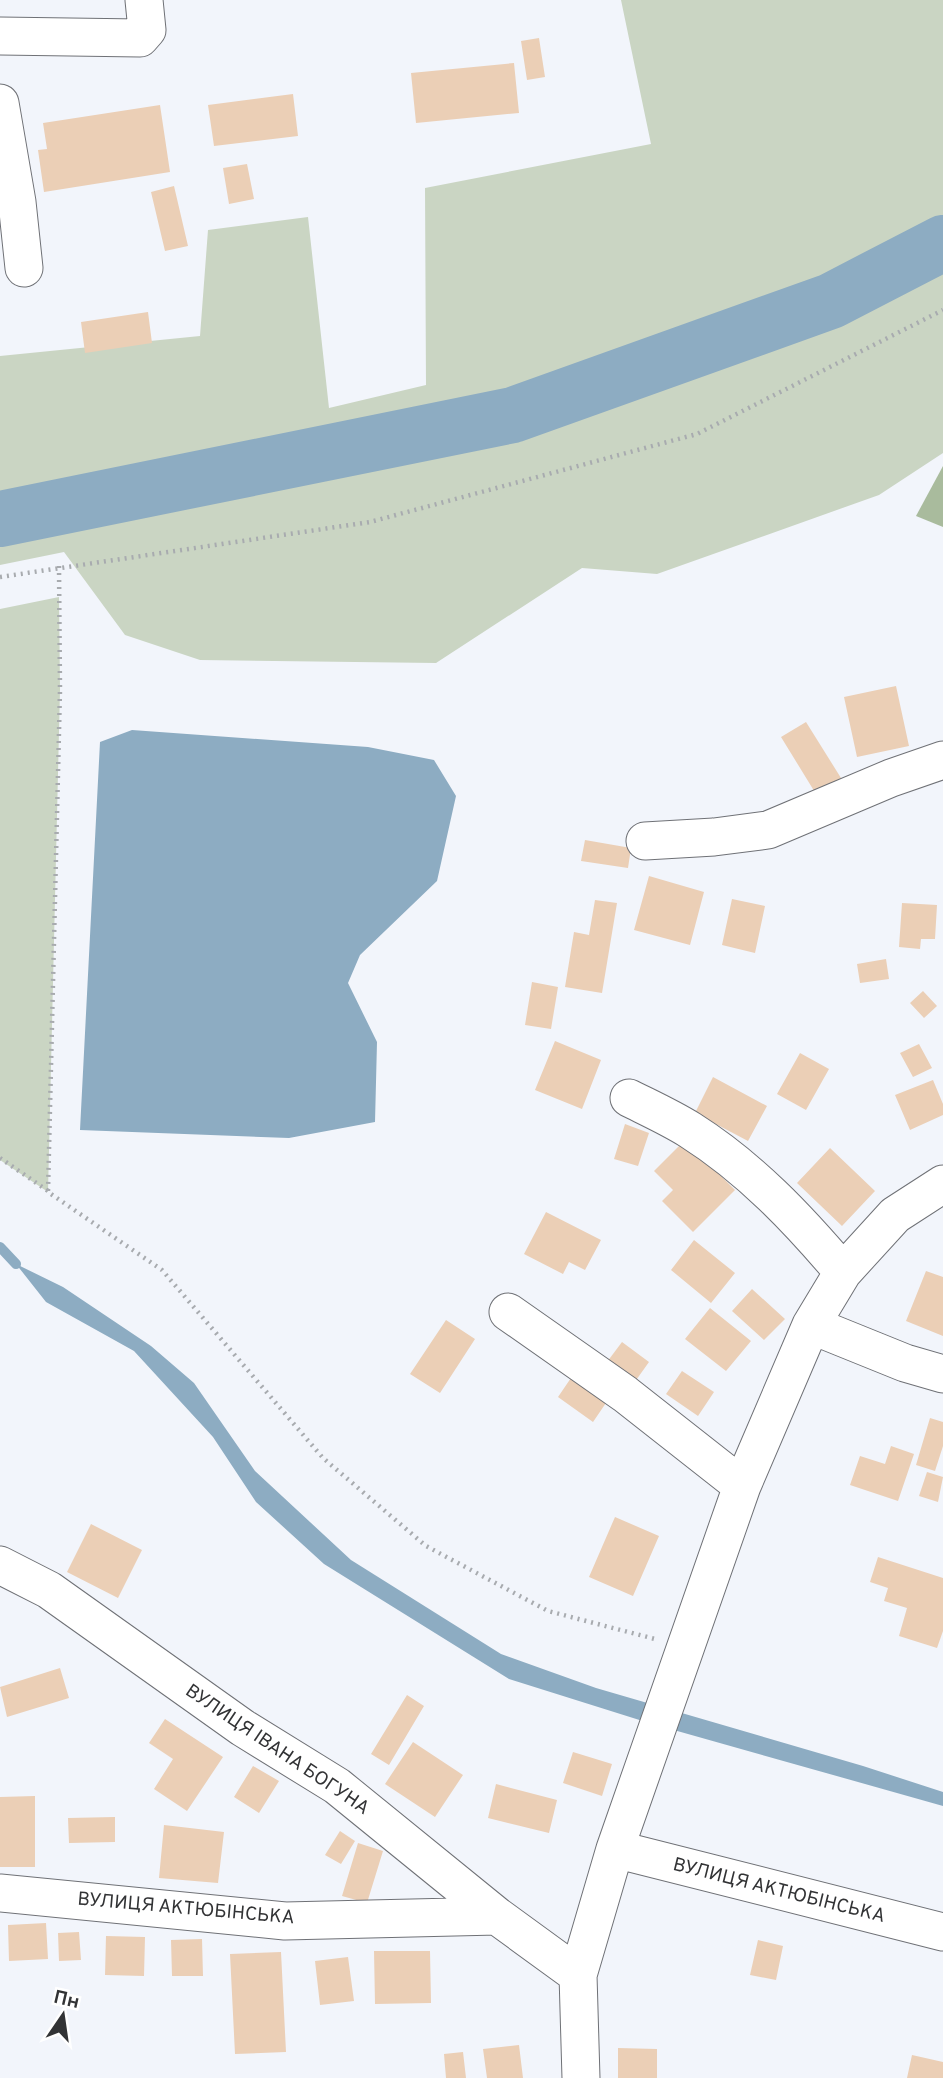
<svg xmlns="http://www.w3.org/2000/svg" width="943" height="2078" font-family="Overpass,sans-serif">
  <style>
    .green { fill: #cad5c3 }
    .forest { fill: #a9bb9d }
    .water { fill: #8dacc2 }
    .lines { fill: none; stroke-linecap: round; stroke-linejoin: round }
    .stream { stroke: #8dacc2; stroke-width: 10 }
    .river { stroke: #8dacc2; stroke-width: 56 }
    .building { fill: #ebcfb6 }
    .minor-casing { stroke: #6f7176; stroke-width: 39 }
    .path { stroke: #a8abaf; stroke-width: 4.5; stroke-dasharray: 2 5; stroke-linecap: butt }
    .minor { stroke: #fff; stroke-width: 37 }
    .labels { text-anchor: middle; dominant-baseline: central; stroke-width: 5; stroke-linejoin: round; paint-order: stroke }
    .street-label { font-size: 19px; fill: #323335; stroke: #fff }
  </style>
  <rect width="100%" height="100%" fill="#f2f5fb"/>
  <path class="green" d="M621 0H943V453L879 495 657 574 582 568 436 663 200 660 125 635 64 552 0 565V356L200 336 208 230 308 217 329 408 426 385 425 188 651 144Z
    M59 597 60 690 48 1192 0 1160V609Z"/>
  <path class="forest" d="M943 466V527L916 516Z"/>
  <path class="water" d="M132 730 368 747 434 760 456 796 437 881 360 955 348 983 377 1042 375 1122 289 1138 80 1130 100 742Z
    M16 1264 63 1287 151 1346 194 1383 255 1471 351 1560 501 1654 596 1688 863 1766 943 1792V1806L649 1723 509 1679 324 1564 256 1502 213 1437 134 1351 46 1302Z"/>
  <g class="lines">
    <path class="stream" d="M0 1247 16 1264"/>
    <path class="river" d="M0 519 513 415 831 301 943 243"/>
  </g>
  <path class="building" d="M539 38 545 77 527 80 521 41Z
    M514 63 519 113 416 123 411 73Z
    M293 94 298 136 214 146 208 105Z
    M160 105 170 172 44 192 38 150 47 149 43 123Z
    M247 164 254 199 229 204 223 168Z
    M174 186 188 246 165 251 151 192Z
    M148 312 152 343 85 353 81 322Z
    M896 686 909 746 857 757 844 697Z
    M806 722 841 778 816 794 781 737Z
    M585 840 631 848 628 868 581 861Z
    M649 876 704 892 690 945 634 930Z
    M732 899 765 906 755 953 722 945Z
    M595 900 617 903 602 993 565 987 574 932 589 935Z
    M902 903 937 905 935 939H921L920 949 899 947Z
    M886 959 889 979 860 983 857 964Z
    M532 982 558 987 551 1029 525 1025Z
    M923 991 937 1006 924 1018 910 1003Z
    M555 1041 601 1060 582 1109 535 1090Z
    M919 1044 932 1068 913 1077 900 1053Z
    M800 1053 829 1069 806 1110 777 1094Z
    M713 1077 767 1106 748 1141 695 1113Z
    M933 1080 943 1104V1115L910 1130 895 1095Z
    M625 1124 649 1133 638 1166 614 1159Z
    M685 1140 735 1190 693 1232 662 1201 673 1190 654 1171Z
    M830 1148 875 1191 842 1226 797 1183Z
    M546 1212 601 1240 585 1270 569 1262 563 1274 524 1254Z
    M694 1240 735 1273 711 1303 671 1270Z
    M926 1271 943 1277V1336L906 1321Z
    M752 1289 785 1319 764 1340 732 1311Z
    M710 1308 751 1341 726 1371 685 1339Z
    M446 1320 475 1339 440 1393 410 1374Z
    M622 1342 649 1362 634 1383 607 1362Z
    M682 1371 714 1392 698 1416 666 1394Z
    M573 1375 608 1400 593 1422 558 1397Z
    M930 1418 943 1422V1446L935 1471 916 1465Z
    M891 1446 914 1454 898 1501 850 1485 860 1456 885 1464Z
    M927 1472 943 1477 938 1502 919 1496Z
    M615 1517 659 1536 633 1596 589 1577Z
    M91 1524 142 1550 118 1598 67 1572Z
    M878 1557 943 1578V1631L937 1648 899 1636 907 1608 884 1601 888 1588 870 1582Z
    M60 1668 69 1698 7 1717 0 1687Z
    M407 1695 424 1706 389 1765 371 1754Z
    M165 1719 223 1757 187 1811 154 1789 173 1759 149 1743Z
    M413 1742 463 1775 435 1817 385 1784Z
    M573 1752 612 1764 602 1796 563 1783Z
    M253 1766 279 1781 259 1813 234 1797Z
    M496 1784 557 1800 549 1833 488 1818Z
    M35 1796V1867H0V1797Z
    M115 1817V1842L69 1843 68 1818Z
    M164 1825 224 1832 218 1883 159 1878Z
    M340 1831 355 1841 341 1864 325 1855Z
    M358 1843 383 1851 367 1903 342 1896Z
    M46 1923 48 1959 9 1961 8 1925Z
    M79 1932 81 1960 59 1961 58 1933Z
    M106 1936 145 1937 144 1976 105 1975Z
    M202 1939 203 1976H172L171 1940Z
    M758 1940 783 1946 776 1980 750 1975Z
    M374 1951H430L431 2003 375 2004Z
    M281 1952 286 2052 235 2054 230 1954Z
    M348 1957 354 2001 320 2005 315 1961Z
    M519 2045 523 2078H487L483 2049Z
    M618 2048 657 2049V2078H618Z
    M463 2052 466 2078H446L444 2054Z
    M912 2055 943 2062V2078H907Z"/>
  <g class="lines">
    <g class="minor-casing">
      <path id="minor" d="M0 36 140 38 147 30 144 0
        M0 103 17 202 24 268
        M645 841 714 837 768 830 891 778 943 760
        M629 1098C649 1108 671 1118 690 1130 750 1168 798 1219 843 1272
        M508 1312 625 1394 742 1486
        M811 1325 905 1363 943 1374
        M0 1565 49 1590 243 1728 337 1786 497 1916 578 1975
        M615 1849 943 1932
        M0 1893 285 1921 497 1916
        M581 2078 578 1975 615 1849 742 1486 811 1325 843 1272 895 1215 943 1184"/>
    </g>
    <path class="path" d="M59 566 60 690 48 1192 162 1270 323 1458 426 1546 548 1611 655 1639
      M0 577 370 522 697 434 943 310
      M0 1158 48 1191"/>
    <use href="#minor" class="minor"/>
  </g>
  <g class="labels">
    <g class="street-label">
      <text transform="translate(277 1750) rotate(34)">ВУЛИЦЯ ІВАНА БОГУНА</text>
      <text transform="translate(779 1891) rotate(14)">ВУЛИЦЯ АКТЮБІНСЬКА</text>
      <text transform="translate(186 1909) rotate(5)">ВУЛИЦЯ АКТЮБІНСЬКА</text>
    </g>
  </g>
  <g transform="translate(63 2015) rotate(13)" stroke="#ffffff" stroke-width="5" paint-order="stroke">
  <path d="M0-5L12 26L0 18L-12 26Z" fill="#323335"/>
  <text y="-10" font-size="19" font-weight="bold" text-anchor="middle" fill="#323335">Пн</text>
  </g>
</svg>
